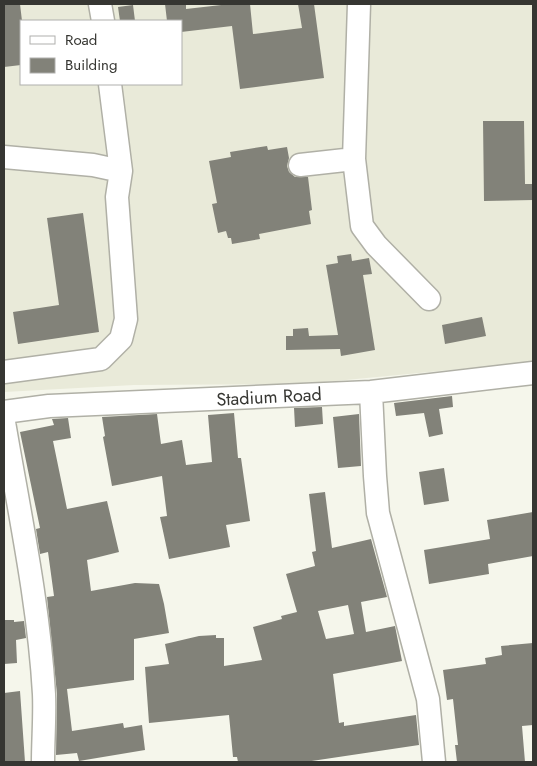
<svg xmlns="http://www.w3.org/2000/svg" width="537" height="766" font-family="Jost,sans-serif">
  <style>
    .built { fill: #e9ead9; fill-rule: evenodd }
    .building { fill: #828279; fill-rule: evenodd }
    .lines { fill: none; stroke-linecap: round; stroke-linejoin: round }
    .minor-casing { stroke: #b0b0a6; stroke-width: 25 }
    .minor { stroke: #fff; stroke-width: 22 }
    .labels { text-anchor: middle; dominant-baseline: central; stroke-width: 4; stroke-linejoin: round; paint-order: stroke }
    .street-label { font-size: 18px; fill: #363632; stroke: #fff }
  </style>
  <rect width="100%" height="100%" fill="#f5f6eb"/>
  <path class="built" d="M4 4H533V362L304 384 134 385 4 392ZM21 21H181V84H21Z"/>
  <path class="building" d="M4 4H20L22 21 21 65 4 67Z
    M165 4H186V9L230 4H250L253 34 302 28 298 4H314L324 78 240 89 232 26 181 32V21H167Z
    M133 5 135 21H120L118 7Z
    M483 121H524L525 184H533V200L484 201Z
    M267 146 268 150 287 147 289 158 287 166 289 172 295 177H308L312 210 309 211 311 224 259 234 260 239 232 244 231 238H228L226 231 218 233 212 204 217 203 209 161 231 157 230 152Z
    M83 213 99 332 18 344 13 312 59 305 47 218Z
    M351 254 352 261 369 258 372 274 363 275 375 350 341 356 340 349 286 350V336H293V329L308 328 309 336 338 335 326 265 338 263 337 256Z
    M482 317 486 336 445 344 442 325Z
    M452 396 453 407 439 409 443 434 429 437 424 413 396 416 394 403Z
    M322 407 323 424 295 427 294 408Z
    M234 413 238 458H241L250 521 226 525 230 547 169 559 160 517 167 516 162 476 112 486 103 437 105 436 102 417 157 414 161 444 182 440 186 465 212 462 208 415Z
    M359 414 361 466 338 468 333 417Z
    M68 418 71 438 53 441 67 509 107 501 119 552 87 560 91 591 135 583 159 584 164 604 169 633 134 639V680L67 689 72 731 123 723 124 728 142 725 145 750 79 761 77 753 56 755 57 694 47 597 54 596 48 552 40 554 36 529 40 528 20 432 54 425 52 419Z
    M444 468 449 501 424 505 419 472Z
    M325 492 332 548 371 539 387 597 361 602 366 632 395 626 402 661 333 674 339 723 344 722V726L416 715 419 745 305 762H238L237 757H233L229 715 149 723 145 667 169 664 165 644 199 636 216 635V638H224V666L262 660 253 627 282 619 281 616 297 612 286 574 315 566 312 552 316 551 309 494ZM348 605 354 634 326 639 318 611Z
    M533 512V556L488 564 489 574 429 584 424 550 490 539 487 520Z
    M4 620H14V622L24 621 26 638 16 640 17 663 4 664Z
    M533 643V725L522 726 525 762H457L455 745H458L453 699 447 700 443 670 486 664 485 658 502 655 501 646Z
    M20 691 25 762H4V693Z"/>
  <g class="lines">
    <g class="minor-casing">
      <path id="minor" d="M100 4 103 21
        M359 4 354 159 362 226 376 245 429 299
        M4 157 93 165 121 171
        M300 165 354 159
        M4 372 101 359 121 339 126 319 117 197 121 171 110 84
        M371 392 375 476 378 513 428 699 434 762
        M4 412 49 406 371 392 533 373
        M4 422C19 511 39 604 44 694 45 716 43 740 43 762"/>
    </g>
    <use href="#minor" class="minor"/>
  </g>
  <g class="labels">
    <g class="street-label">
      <text transform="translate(269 397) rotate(-3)">Stadium Road</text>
    </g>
  </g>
  <rect width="537" height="766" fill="none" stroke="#363632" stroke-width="10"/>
  <rect x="20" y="20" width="162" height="65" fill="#ffffff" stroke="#afafad"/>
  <rect x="30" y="36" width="25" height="8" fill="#ffffff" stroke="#afafad"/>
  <text x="65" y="45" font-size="15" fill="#363632">Road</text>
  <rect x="30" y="58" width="25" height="15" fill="#828279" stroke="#afafad"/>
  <text x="65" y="70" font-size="15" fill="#363632">Building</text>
</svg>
